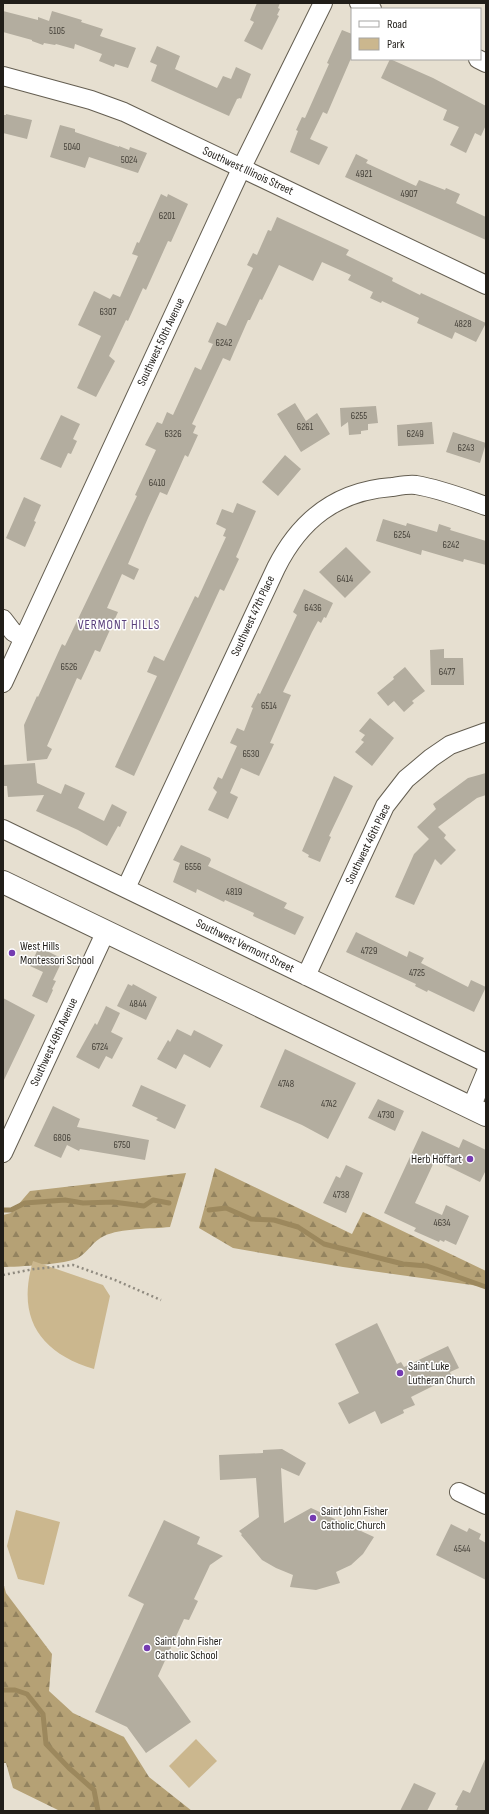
<svg xmlns="http://www.w3.org/2000/svg" width="489" height="1814" font-family="'Sofia Sans Condensed',sans-serif">
  <style>
    .forest { fill: url(#forest-firs) }
    .park { fill: #cbb78e }
    .lines { fill: none; stroke-linecap: round; stroke-linejoin: round }
    .stream { stroke: #9c885d; stroke-width: 5 }
    .building { fill: #b3ad9f }
    .minor-casing { stroke: #645e51; stroke-width: 20 }
    .major-casing { stroke: #645e51; stroke-width: 24 }
    .path { stroke: #8f8a7f; stroke-width: 2.5; stroke-dasharray: 2 3; stroke-linecap: butt }
    .minor { stroke: #fff; stroke-width: 18 }
    .major { stroke: #fff; stroke-width: 22 }
    .poi-dot { fill: #753bb1; stroke: #fff; stroke-width: 1.5 }
    .labels { text-anchor: middle; dominant-baseline: central; stroke-width: 3; stroke-linejoin: round; paint-order: stroke }
    .number-label { font-size: 10px; fill: #46423a }
    .street-label { font-size: 12px; fill: #211e19; stroke: #fff }
    .poi-label { font-size: 12px; fill: #211e19; stroke: #fff; text-anchor: start }
    .neighbourhood-label { font-size: 13px; letter-spacing: 1px; fill: #5a407c; stroke: #fff }
  </style>
  <defs>
    <pattern id="forest-firs" width="22" height="20" patternUnits="userSpaceOnUse"><rect width="22" height="20" fill="#b5a175"/><path d="M5 1l3.5 6h-7zM16 11l3.5 6h-7z" fill="#93835f"/></pattern>
  </defs>
  <rect width="100%" height="100%" fill="#e6dfd0"/>
  <path class="forest" d="M215 1168 352 1234 363 1212 486 1271V1287L343 1267 233 1248 199 1228Z
    M186 1173 170 1227C151 1229 121 1228 104 1236 93 1241 88 1252 78 1258 68 1264 17 1267 3 1267V1215L11 1213 30 1191Z
    M3 1582 6 1593 52 1654 49 1691 73 1713 124 1737 149 1777 192 1811H60L13 1788 6 1763H3Z"/>
  <path class="park" d="M33 1261 103 1285 110 1296 94 1369C40 1353 16 1318 33 1261Z
    M16 1510 60 1522 44 1585 18 1579 7 1546Z
    M196 1739 217 1761 189 1788 169 1766Z"/>
  <g class="lines">
    <path class="stream" d="M3 1210H11L25 1203 65 1200 83 1203 113 1202 144 1206 153 1200 169 1203
      M209 1210 226 1208 251 1219 274 1220 298 1227 324 1244 403 1264 427 1266 486 1287
      M3 1690H15L27 1694 43 1714 46 1744 69 1768 94 1790 98 1811"/>
  </g>
  <path class="building" d="M257 3H280L278 8 280 9 277 15 279 16 262 50 244 41 254 22 250 20Z
    M3 11 38 20V17L49 21 52 11 82 20 81 22 103 29 100 36 136 48 128 68 115 64 114 67 99 61 102 54 75 44 74 49 56 44 55 45 44 43 43 45 32 41V40L3 32Z
    M342 30 352 34V56L327 114 323 112 310 139 328 147 319 165 290 152 298 131 296 130 302 117 305 118 329 64 327 63Z
    M157 46 180 56 175 69 217 88 223 76 231 79 236 67 251 74 241 99 240 98 237 99 229 116 151 81 157 65 150 62Z
    M390 59 433 78 486 106V125L481 136 475 133 466 153 450 145 459 127 443 120 447 110 381 78Z
    M6 114 32 120 27 139 3 133V115H6Z
    M60 125 75 129V132L119 147V146L129 150 130 147 147 153 138 173 89 157 85 168 50 157Z
    M356 154 368 160 366 163 416 186 419 180 445 190 446 188 460 194 456 203 486 217V240L345 177Z
    M161 194 167 197 168 194 188 204 171 242 168 241 146 290 143 288 128 321 126 320 109 356 115 361 96 397 77 388 101 336 78 325 94 291 110 299 113 294 120 297 138 256 132 254 137 242 139 243Z
    M277 217 349 250 346 255 393 278 392 281 420 295 421 293 486 323 476 342 455 332 452 339 417 323 419 318 382 301 381 303 370 298 373 292 348 280 351 275 322 262 313 281 279 265 262 300 260 299 250 320H248L230 361 223 358 192 424 196 426 193 433 198 435 188 457 185 455 167 495 160 492 148 518 128 564 139 569 134 580 122 574 107 608 118 612 100 652 95 650 81 680 77 678 47 746 52 749 47 759 27 761 24 725 37 696 38 697 62 644 65 646 137 496 135 495 156 450 145 445 157 422 162 424 167 412 173 415 195 367 201 370 213 344 208 342 217 322 226 326 253 268 247 265 253 253 257 255 268 230 271 231Z
    M295 403 306 421 317 413 330 434 301 452 277 414Z
    M376 406 378 423 368 424V430L361 431V434L349 435 348 422 341 427 340 408Z
    M61 415 80 424 73 439 77 441 71 454 68 453 61 468 40 459Z
    M432 422 434 444 398 446 397 425Z
    M453 432 486 443 480 463 446 452Z
    M285 455 301 469 278 496 262 482Z
    M24 497 41 505 34 521 36 522 25 547 6 538Z
    M237 503 256 511 236 557 239 559 224 591 220 589 134 776 115 767 157 676 147 672 154 656 164 661 195 596 198 598 226 537 223 536 226 529 216 524 222 509 233 513Z
    M383 519 406 526 407 523 437 532 439 524 451 528 450 530 486 541V565L464 559 463 562 422 550 421 555 376 541Z
    M346 547 371 572 345 598 319 572Z
    M304 589 333 603 326 618 324 617 321 623 318 621 312 632 283 692 291 695 270 743 274 744 259 776 241 768 230 793 238 797 228 819 208 810 217 792 213 788 218 777 222 779 237 746 230 743 237 728 244 731 253 708 251 707 258 693 260 694 297 615 293 612Z
    M444 649V658H463L464 685H431L430 650Z
    M405 667 425 691 412 701 414 703 404 712 394 701 388 706 377 693 394 679 393 677Z
    M370 718 394 738 372 766 355 752 364 742 361 740 365 735 359 731Z
    M35 763 37 783 61 794 65 784 85 793 78 808 104 821 112 804 127 812 120 827 118 826 107 846 78 830 36 811 44 795 8 797 7 786H3V765Z
    M486 773V795L477 798 438 827 446 835 444 838 456 850 441 865 435 859 414 905 395 897 414 854 429 839 417 827 436 809 433 804 468 778Z
    M334 776 353 786 329 836 331 837 320 862 308 857 309 855 302 851Z
    M181 845 210 858 211 860 208 866 287 903 284 908 304 917 295 935 253 916 254 913 225 900 224 902 197 889 196 893 173 882 180 863 173 860Z
    M356 932 407 957 409 951 424 958 421 963 468 987 471 980 486 987 474 1012 428 990 427 992 415 986 416 984 346 952Z
    M39 947 63 959 53 980 56 981 52 989 53 990 47 1003 32 996 43 972 30 966Z
    M128 984 132 986 133 984 157 997 146 1020 117 1006Z
    M3 998 35 1015 3 1082Z
    M106 1006 120 1013 111 1032 123 1038 112 1059 106 1056 99 1069 76 1057 95 1023 97 1025Z
    M177 1029 191 1036 194 1030 223 1045 210 1068 184 1054 176 1069 157 1059 168 1040 170 1042Z
    M285 1049 356 1083 328 1139 302 1125 260 1107Z
    M141 1085 186 1105 175 1129 156 1120 158 1118 132 1106Z
    M378 1099 404 1111 395 1131 368 1118Z
    M53 1106 80 1119 77 1127 149 1140 145 1160 80 1149 79 1151 67 1145 61 1158 34 1146Z
    M422 1131 459 1148 463 1139 486 1150V1170L480 1182 435 1160 415 1203 442 1215 446 1205 469 1216 456 1245 445 1240 444 1242 440 1240 439 1242 414 1231 416 1228 384 1213Z
    M346 1165 363 1173 346 1213 323 1203 336 1176 340 1178Z
    M377 1323 397 1364 401 1362 404 1367 448 1346 459 1368 450 1372 451 1375 440 1380 441 1382 411 1397 415 1405 403 1410 404 1413 381 1424 375 1411 349 1424 338 1403 359 1393 335 1344Z
    M282 1449 306 1463 299 1476 281 1468 284 1523 311 1508 374 1537 363 1554 351 1565 336 1572 340 1583 316 1590 290 1587 293 1575 276 1568 262 1560 241 1535 242 1534 239 1531 259 1517 256 1478 220 1480 219 1455 263 1453V1450Z
    M164 1520 200 1537 197 1544 223 1556 210 1565 194 1599 198 1601 189 1620 184 1619 158 1676 191 1722 146 1753 127 1727 95 1712 144 1604 128 1596Z
    M451 1524 467 1532 469 1528 481 1534 479 1539 486 1543V1580L436 1555Z
    M486 1757V1811H456L458 1806 455 1805 463 1790 470 1793Z
    M414 1783 436 1793 427 1811H400Z"/>
  <g class="lines">
    <g class="minor-casing">
      <path id="minor" d="M359 3 372 9
        M478 59 486 63
        M3 76 91 100 124 112 486 285
        M3 619 13 632 24 638
        M3 683 242 167 323 3
        M3 829 486 1063
        M126 888 276 568C300 520 336 491 392 487 399 486 408 484 416 485 440 489 463 498 486 506
        M306 976 385 806 406 779 431 758 450 745 486 732
        M471 1108 486 1072
        M3 1153 106 931
        M459 1492 486 1505"/>
    </g>
    <g class="major-casing">
      <path id="major" d="M3 882 486 1115"/>
    </g>
    <path class="path" d="M3 1275 34 1269 73 1265 115 1280 161 1300"/>
    <use href="#minor" class="minor"/>
    <use href="#major" class="major"/>
  </g>
  <g class="poi-dot">
    <circle cx="12" cy="953" r="4"/>
    <circle cx="470" cy="1159" r="4"/>
    <circle cx="400" cy="1373" r="4"/>
    <circle cx="313" cy="1518" r="4"/>
    <circle cx="147" cy="1648" r="4"/>
  </g>
  <g class="labels">
    <g class="number-label">
      <text x="57" y="31">5105</text>
      <text x="72" y="147">5040</text>
      <text x="129" y="160">5024</text>
      <text x="364" y="174">4921</text>
      <text x="409" y="194">4907</text>
      <text x="167" y="216">6201</text>
      <text x="108" y="312">6307</text>
      <text x="463" y="324">4828</text>
      <text x="224" y="343">6242</text>
      <text x="359" y="416">6255</text>
      <text x="305" y="427">6261</text>
      <text x="173" y="434">6326</text>
      <text x="415" y="434">6249</text>
      <text x="466" y="448">6243</text>
      <text x="157" y="483">6410</text>
      <text x="402" y="535">6254</text>
      <text x="451" y="545">6242</text>
      <text x="345" y="579">6414</text>
      <text x="313" y="608">6436</text>
      <text x="69" y="667">6526</text>
      <text x="447" y="672">6477</text>
      <text x="269" y="706">6514</text>
      <text x="251" y="754">6530</text>
      <text x="193" y="867">6556</text>
      <text x="234" y="892">4819</text>
      <text x="369" y="951">4729</text>
      <text x="417" y="973">4725</text>
      <text x="138" y="1004">4844</text>
      <text x="100" y="1047">6724</text>
      <text x="286" y="1084">4748</text>
      <text x="329" y="1104">4742</text>
      <text x="386" y="1115">4730</text>
      <text x="62" y="1138">6806</text>
      <text x="122" y="1145">6750</text>
      <text x="341" y="1195">4738</text>
      <text x="442" y="1223">4634</text>
      <text x="462" y="1549">4544</text>
    </g>
    <g class="street-label">
      <text transform="translate(248 171) rotate(25)">Southwest Illinois Street</text>
      <text transform="translate(161 342) rotate(-65)">Southwest 50th Avenue</text>
      <text transform="translate(253 616) rotate(-65)">Southwest 47th Place</text>
      <text transform="translate(368 844) rotate(-64)">Southwest 46th Place</text>
      <text transform="translate(245 946) rotate(26)">Southwest Vermont Street</text>
      <text transform="translate(54 1042) rotate(-65)">Southwest 49th Avenue</text>
    </g>
    <g class="poi-label">
      <text x="20" y="946">West Hills<tspan x="20" dy="14">Montessori School</tspan></text>
      <text x="462" y="1159" text-anchor="end">Herb Hoffart</text>
      <text x="408" y="1366">Saint Luke<tspan x="408" dy="14">Lutheran Church</tspan></text>
      <text x="321" y="1511">Saint John Fisher<tspan x="321" dy="14">Catholic Church</tspan></text>
      <text x="155" y="1641">Saint John Fisher<tspan x="155" dy="14">Catholic School</tspan></text>
    </g>
    <g class="neighbourhood-label">
      <text x="119" y="625">VERMONT HILLS</text>
    </g>
  </g>
  <rect width="489" height="1814" fill="none" stroke="#211e19" stroke-width="8"/>
  <rect x="351" y="8" width="130" height="52" fill="#ffffff" stroke="#a6a5a3"/>
  <rect x="359" y="21" width="20" height="6" fill="#ffffff" stroke="#a6a5a3"/>
  <text x="387" y="28" font-size="12" fill="#211e19">Road</text>
  <rect x="359" y="38" width="20" height="12" fill="#cbb78e" stroke="#a6a5a3"/>
  <text x="387" y="48" font-size="12" fill="#211e19">Park</text>
</svg>
